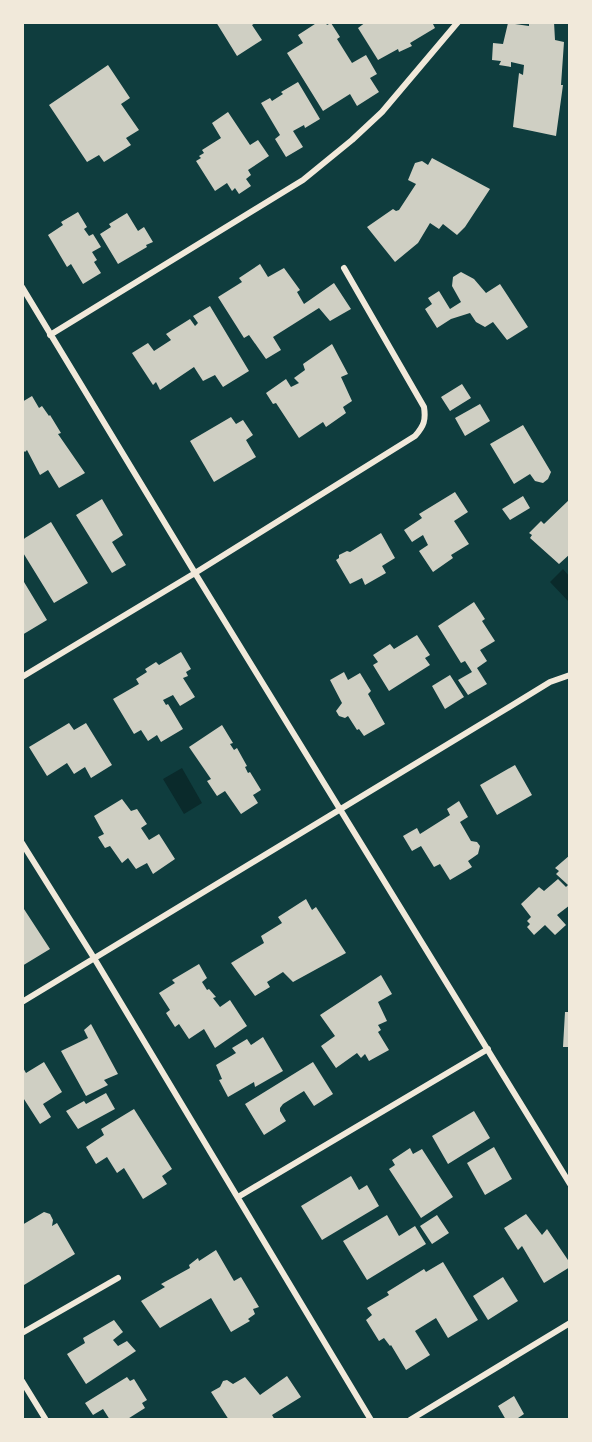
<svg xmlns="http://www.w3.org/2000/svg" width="592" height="1442" font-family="'DejaVu Sans',sans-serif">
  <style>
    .water { fill: #0a2a2b }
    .building { fill: #cfcfc3 }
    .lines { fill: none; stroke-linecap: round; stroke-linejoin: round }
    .minor { stroke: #f1e9da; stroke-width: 6 }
  </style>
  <rect width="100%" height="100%" fill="#0f3d3e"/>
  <path class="water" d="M563 569 569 576V602L550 582Z
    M182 768 202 803 184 814 163 779Z"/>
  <path class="building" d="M216 22H257L252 25 262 40 237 56Z
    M318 22H325L327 25 331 23 340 37 337 39 352 63 366 55 377 74 370 78 379 92 357 106 350 94 323 111 287 53 303 43 298 35Z
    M366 22H432L435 28 410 43 412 46 399 52 398 49 378 60 358 28Z
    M529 22H554L555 40 564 42 561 85H563L556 136 513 127 519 73 523 75 524 65 511 62V67L499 65 501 61 492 60 493 43 503 44 508 23 529 26Z
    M108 65 130 98 121 104 139 130 126 138 131 145 104 162 99 155 87 162 49 105Z
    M298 82 320 119 305 128 304 125 293 131 303 147 286 157 275 139 280 135 261 103 270 98 272 101 283 94 281 92Z
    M228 112 250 145 258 140 269 156 248 170 251 175 246 179 251 186 239 194 235 188 232 191 227 183 215 191 196 161 201 158 199 156 204 153 202 150 221 138 212 123Z
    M432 158 490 189 465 227 457 235 443 224 439 229 430 223 418 243 395 262 367 227 393 209 396 211 399 210 416 184 408 180 415 163 422 161 428 165Z
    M78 212 87 227 84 229 89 236 93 234 101 247 92 252 97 260 94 262 101 273 83 284 71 264 67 267 48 235 63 225 61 222Z
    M127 213 138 231 144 227 153 242 146 245 147 247 118 264 100 234 111 227 109 224Z
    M260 264 268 277 284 268 300 290 297 292 304 304 334 283 351 309 330 321 319 308 273 337 281 350 266 359 249 335 244 338 218 297 242 282 239 278Z
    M461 272 474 279 486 293 500 284 528 327 507 340 493 322 485 327 476 322 470 313 451 319 437 328 425 309 432 304 428 298 439 291 450 309 461 302 452 286 453 277Z
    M210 306 249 371 223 387 215 375 203 381 194 367 160 390 156 382 153 385 132 353 148 343 154 351 171 340 166 334 190 319 195 326 198 323 193 316Z
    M332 344 348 374 341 377 352 401 343 407 346 413 326 427 323 422 299 438 276 403 273 404 266 393 286 379 291 387 299 383 294 378 305 370 303 364Z
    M462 384 471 398 450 411 441 397Z
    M32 396 39 408 42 406 49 416 50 415 61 433 58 434 85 473 59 488 48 470 40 475 27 450 25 452 22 449V402Z
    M480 404 490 421 465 436 455 418Z
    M231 417 236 424 243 420 253 435 246 440 256 457 214 482 190 441Z
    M523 425 551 472 548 479 543 483 535 481 530 474 514 484 490 444Z
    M455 492 468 512 454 521 469 544 451 555 453 558 433 572 419 551 428 545 423 535 412 542 404 530 422 518 419 514Z
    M523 496 530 508 510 520 502 509Z
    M102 499 123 535 112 542 126 565 112 573 76 515Z
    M570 499V554L559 564 530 538 532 535 529 533 541 521 544 524Z
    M51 522 88 583 54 603 22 551V541L25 538Z
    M381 533 395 558 382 566 386 573 365 585 362 578 350 584 336 560 339 558V555L347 551 350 552Z
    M24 582 47 620 22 635V583Z
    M474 602 485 619 482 621 495 641 480 650 487 661 477 668 487 684 468 695 458 680 472 672 465 661 461 663 438 626Z
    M417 635 430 655 425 658 430 665 389 691 373 665 378 662 373 655 390 644 394 649Z
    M181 652 191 669 186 672 188 676 183 678 195 697 180 706 173 695 163 700 166 705 168 704 183 729 161 742 157 735 148 741 141 730 134 734 113 699 139 684 136 679 147 672 145 669 156 662 159 665Z
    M344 672 348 680 360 673 371 691 368 694 385 724 364 736 359 729 357 730 348 716 345 718 339 716 336 711 342 703 330 680Z
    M450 675 464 697 445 709 432 686Z
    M69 723 74 730 86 723 112 765 91 778 85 767 74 774 67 763 47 776 29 747Z
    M222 725 233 743 230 744 234 750 237 748 247 766 245 767 248 773 250 772 261 790 253 795 258 803 241 814 225 791 217 796 207 781 211 779 189 747Z
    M515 765 532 795 497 815 480 785Z
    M122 799 131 811 137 809 147 824 141 828 149 840 159 834 175 859 153 874 147 863 136 869 128 858 122 863 110 846 105 848 98 837 104 834 94 816Z
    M459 801 468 817 460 822 471 841 477 842 480 846 478 854 468 861 472 867 450 880 440 864 434 867 421 846 412 851 403 836 417 828 420 834 450 815 447 809Z
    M570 855V905L557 915 566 925 555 935 545 925 534 935 527 927 530 924 527 921 531 917 521 904 539 887 544 891 558 879 566 887 568 885 556 874 559 871 555 868Z
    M306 899 312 910 316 907 346 953 293 982 283 972 267 982 270 987 255 996 231 963 264 943 261 936 282 923 278 917Z
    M22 906 50 949 22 966Z
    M199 964 207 978 202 982 207 990 209 989 216 997 213 998 220 1007 230 1000 247 1026 215 1048 204 1029 189 1039 179 1024 175 1027 166 1013 170 1010 159 993 175 983 172 980Z
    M381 975 392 994 378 1002 387 1021 378 1025 381 1030 378 1032 389 1050 369 1061 365 1054 361 1058 357 1053 336 1068 321 1046 335 1036 320 1015Z
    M565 1012H570V1047H563Z
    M91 1024 118 1074 104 1080 108 1085 86 1096 61 1051 88 1038 84 1030Z
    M263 1037 283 1071 255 1087 254 1082 228 1097 219 1080 222 1079 216 1065 236 1053 232 1048 247 1039 251 1045Z
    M44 1062 62 1092 43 1104 51 1117 40 1124 22 1096V1066L26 1073Z
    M313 1062 333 1094 314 1106 304 1091 283 1104 280 1108V1111L286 1121 264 1135 245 1104Z
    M106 1093 115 1109 78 1129 66 1111 84 1101 86 1104Z
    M134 1109 172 1169 162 1176 167 1184 143 1199 124 1168 117 1173 107 1157 96 1164 86 1147 104 1135 101 1129Z
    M474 1111 490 1138 448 1164 432 1136Z
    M494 1147 512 1179 485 1195 467 1163Z
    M410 1148 413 1154 422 1149 453 1197 421 1218 389 1169 395 1165 392 1160Z
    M351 1176 359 1190 367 1185 379 1206 322 1240 301 1206Z
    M44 1212 50 1214 53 1220 52 1226 57 1223 75 1254 24 1285 22 1225Z
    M526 1214 542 1235 547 1229 570 1263V1267L544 1283 522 1246 518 1250 504 1228Z
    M387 1215 399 1236 415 1226 426 1244 367 1280 343 1241Z
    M437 1215 449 1233 432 1244 420 1226Z
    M216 1250 234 1281 241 1277 259 1307 253 1309 255 1314 248 1319 250 1321 231 1332 211 1298 160 1328 141 1301 165 1287 161 1284 190 1268 189 1265 198 1258 199 1261Z
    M443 1262 478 1320 448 1338 436 1318 415 1331 430 1355 406 1370 391 1345 390 1346 384 1338 379 1341 366 1320 372 1315 367 1308 389 1295 387 1292 424 1269 426 1272Z
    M503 1277 518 1301 488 1320 473 1296Z
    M114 1320 123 1332 113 1340 118 1346 127 1341 136 1351 86 1384 67 1354 85 1343 83 1338Z
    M287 1376 301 1397 272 1415 275 1420H229L211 1392 220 1387 223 1381 227 1380 233 1384 245 1377 260 1395Z
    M127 1377 130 1381 134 1379 147 1400 142 1403 145 1408 126 1420H110L103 1409 93 1415 85 1403Z
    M514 1396 524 1414 515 1420H506L498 1406Z"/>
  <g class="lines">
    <path class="minor" d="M22 287 195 573 570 1184
      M50 335 303 180 352 140 382 112 458 22
      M22 677 195 573 415 436C424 426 426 420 424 407L344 268
      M22 843 94 958 371 1420
      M22 1002 496 715 550 682 570 675
      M238 1197 488 1049
      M22 1333 118 1278
      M22 1381 46 1420
      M410 1420 570 1323"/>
  </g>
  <rect width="592" height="1442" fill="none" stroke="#f1e9da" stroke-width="48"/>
</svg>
